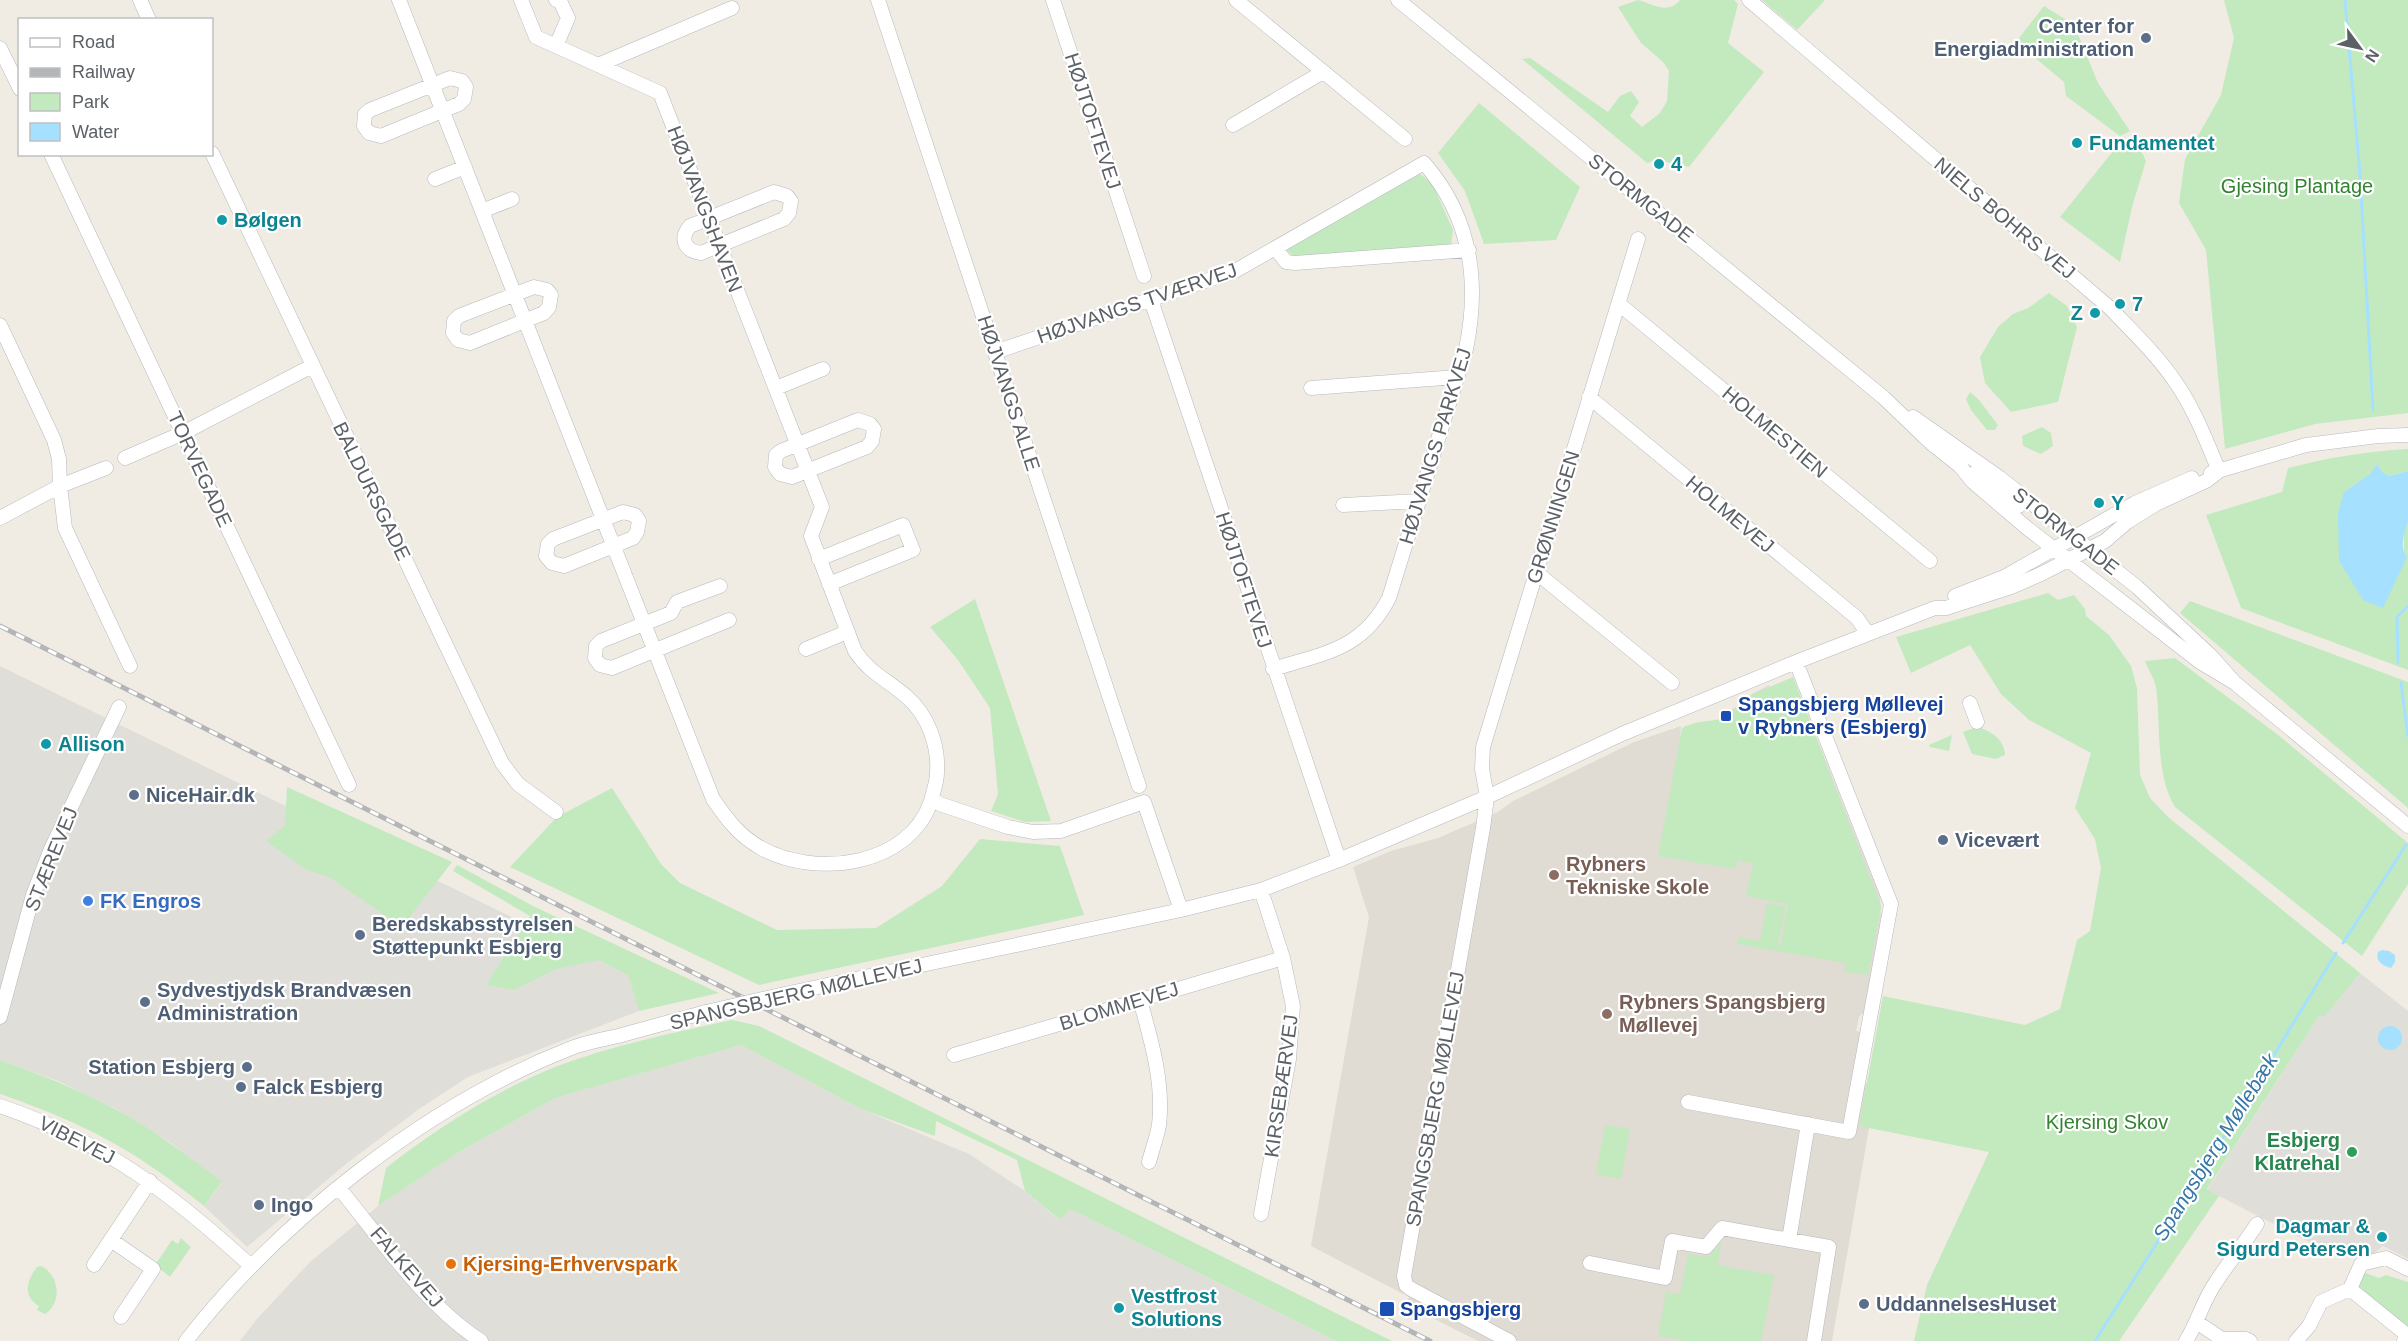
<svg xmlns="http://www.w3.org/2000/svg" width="2408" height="1341" font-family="Helvetica,sans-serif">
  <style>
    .industrial { fill: #e0ded9 }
    .education { fill: #e0dbd3 }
    .green { fill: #c3e9bf }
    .water { fill: #a5e0ff }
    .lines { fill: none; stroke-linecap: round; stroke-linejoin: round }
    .stream { stroke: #a5e0ff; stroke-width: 3 }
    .minor-casing { stroke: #b5b8bc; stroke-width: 15 }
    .minor { stroke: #fff; stroke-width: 14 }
    .rail-casing { stroke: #b4b5b6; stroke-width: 5 }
    .rail { stroke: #fff; stroke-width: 3; stroke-dasharray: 9; stroke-linecap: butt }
    .minor-bridge-casing { stroke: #b5b8bc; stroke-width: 15; stroke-linecap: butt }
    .minor-bridge { stroke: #fff; stroke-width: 14 }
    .service-dot { fill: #5c6f8a; stroke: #fff; stroke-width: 2 }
    .culture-dot { fill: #0f9aa8; stroke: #fff; stroke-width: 2 }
    .transit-dot { fill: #1a4fb4; stroke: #fff; stroke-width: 2 }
    .education-dot { fill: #8d6e63; stroke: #fff; stroke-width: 2 }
    .shop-dot { fill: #3f7fe0; stroke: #fff; stroke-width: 2 }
    .leisure-dot { fill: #2e9e5b; stroke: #fff; stroke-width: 2 }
    .food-dot { fill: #e8710a; stroke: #fff; stroke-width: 2 }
    .labels { text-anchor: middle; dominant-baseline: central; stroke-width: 4.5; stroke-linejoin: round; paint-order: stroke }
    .service-label { font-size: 20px; font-weight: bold; fill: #4e5e75; stroke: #fff; text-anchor: start }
    .street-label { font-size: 20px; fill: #5c6166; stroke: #fff }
    .culture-label { font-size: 20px; font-weight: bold; fill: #0d838f; stroke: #fff; text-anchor: start }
    .park-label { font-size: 20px; fill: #32832f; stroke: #fff }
    .transit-label { font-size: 20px; font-weight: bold; fill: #164399; stroke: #fff; text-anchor: start }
    .education-label { font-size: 20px; font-weight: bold; fill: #785e54; stroke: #fff; text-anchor: start }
    .shop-label { font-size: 20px; font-weight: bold; fill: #366cbe; stroke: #fff; text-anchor: start }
    .leisure-label { font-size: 20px; font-weight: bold; fill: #27864d; stroke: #fff; text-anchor: end }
    .food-label { font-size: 20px; font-weight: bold; fill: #c56008; stroke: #fff; text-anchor: start }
    .water-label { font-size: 21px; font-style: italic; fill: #3677a6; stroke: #fff }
  </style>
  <rect width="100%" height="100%" fill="#f0ece4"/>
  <path class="industrial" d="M0 666 628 974 639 1011 468 1077 419 1109 346 1164 247 1247 204 1206 222 1183 171 1143 116 1109 58 1081 0 1060Z
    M2360 973 2408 1011V1259L2383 1246 2370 1257 2323 1249 2207 1190 2319 1016 2325 1015Z
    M741 1045 861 1109 969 1154 1025 1191 1059 1220 1070 1209 1336 1341H240L256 1320 310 1262 378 1206 459 1152 555 1098Z"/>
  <path class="education" d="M1769 685 1783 720 1806 711 1880 897 1881 917 1864 1012 1859 1017 1856 1031 1871 1034 1863 1082 1876 1088 1832 1341H1478L1405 1304 1409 1297 1311 1246 1369 917 1353 867 1391 851 1438 838 1498 812 1513 801 1634 742 1681 726 1680 739 1711 722 1732 716 1730 711 1752 694Z"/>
  <path class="green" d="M1638 0C1653 4 1668 15 1680 0H1734L1738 4 1728 43 1764 72 1689 167 1657 160 1647 163 1522 59 1530 58 1608 112 1620 96 1631 91 1639 102 1630 116 1642 127 1660 113 1667 101 1669 71 1663 62 1641 43 1618 7Z
    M1762 0H1825L1797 30Z
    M2224 0H2408V413L2315 424 2225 449 2206 250 2179 203 2185 159 2221 95 2234 38Z
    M2044 6 2068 21 2077 32 2098 83 2130 131 2120 136 2066 96 2064 82 2016 42Z
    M1479 103 1580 187 1556 240 1484 244 1465 191 1438 153Z
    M2134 136 2146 161 2132 207 2120 262 2060 217 2122 140Z
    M1420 174 1432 183 1453 230 1451 246 1293 256 1286 250Z
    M2049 293 2067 306 2077 327 2058 402 2011 412 1985 383 1980 357 1998 327 2013 314 2028 308Z
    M1970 392 1979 400 1998 425 1995 430H1987L1971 410 1966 399Z
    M2042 427 2051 433 2053 446 2041 454 2023 446 2022 436Z
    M2408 449V471L2389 476 2382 472 2377 464 2370 474 2344 492 2404 553V532L2408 522V670L2241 608 2206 515 2282 492 2288 468C2327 458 2368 451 2408 449Z
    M2048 593 2058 600 2074 595 2085 609 2086 616 2109 635 2131 666 2137 688 2140 775 2150 798 2168 817 2360 973 2325 1016H2319L2207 1189 2219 1196 2119 1341H1914L1927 1285 1989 1152 1859 1126 1883 996 2025 1025 2060 1009 2077 940 2090 931 2101 868 2095 839 2075 808 2091 753 2029 720 2001 694 1970 645 1911 673 1896 637Z
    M975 599 1051 821 1025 822 991 811 998 794 990 708 958 660 930 627Z
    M2190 601 2408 682V808L2180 613Z
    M2175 658 2277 734 2408 843V884L2362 956 2175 807C2155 775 2161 724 2156 687 2154 678 2148 669 2145 661Z
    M1793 677 1881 906 1868 975 1845 972V963L1737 944 1739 937 1760 941 1767 903 1786 906 1778 945H1781L1788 904 1746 896 1753 864 1738 860 1735 869 1658 856 1682 728C1699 719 1714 723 1733 715V711L1753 694Z
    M1977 727C1990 730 2005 740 2005 755L1996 759 1972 754 1963 732Z
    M1952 735 1949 751 1930 747 1929 745Z
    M287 787 452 862 402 927 329 877 307 870 266 841 285 825Z
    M612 788 661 864 680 883 777 930 876 928 942 886 980 839 1060 846 1084 915 759 985 510 867 557 817Z
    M457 865 535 907 719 993 639 1011 628 975 599 960 556 969 514 990 486 985 530 916 453 871Z
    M732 1020 759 1026 1392 1341H1336L1070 1209 1060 1220 1025 1191 1017 1160 936 1121 935 1136 861 1109 741 1045 555 1098 459 1152 378 1206 386 1168C437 1128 495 1091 555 1067 612 1045 673 1033 732 1020Z
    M0 1060C39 1074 78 1089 115 1109 153 1129 188 1156 222 1182L204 1206C188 1194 173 1181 156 1170 109 1136 55 1113 0 1094Z
    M1605 1125 1630 1129 1621 1179 1596 1174Z
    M181 1238 191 1247 170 1277 155 1265 172 1240 178 1244Z
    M1721 1243 1718 1265 1774 1275 1761 1341H1685L1658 1336 1666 1292 1680 1294 1688 1254 1707 1257Z
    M41 1266C59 1274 63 1303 45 1314L37 1310 39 1306C22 1296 27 1280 37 1267Z
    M2363 1272 2379 1278 2386 1275 2408 1282V1327L2357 1287Z"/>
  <path class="water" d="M2377 464 2382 472 2389 476 2408 471C2408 486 2408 506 2408 521 2406 530 2398 547 2407 557L2383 608 2363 600 2339 561 2338 513 2344 492 2370 474Z
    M2382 950 2389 951 2395 955V962L2391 968C2383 966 2375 961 2378 952Z
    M2378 1038a12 12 0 1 1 24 0a12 12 0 1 1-24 0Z"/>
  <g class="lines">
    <path class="stream" d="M2345 0 2360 175 2373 410
      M2398 662 2397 617 2408 606
      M2401 683 2408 736
      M2343 943 2406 845
      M2095 1341 2235 1119 2336 953"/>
    <g class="minor-casing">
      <path id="minor" d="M140 0 149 20
        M399 0 713 799C726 818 739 836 761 848 815 878 909 867 931 801
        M521 0 536 37 660 93 822 507 811 536 855 651C870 674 888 680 907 697 928 715 939 746 937 773 937 782 933 792 931 801L1008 827 1033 832 1061 831 1144 802 1181 910
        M556 0 560 1 568 18 556 46
        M878 0 1139 786
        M1053 0 1144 276
        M1236 0 1405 139
        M1398 0 1883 397 1931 443 1960 466 1973 482 2027 528 2200 662 2235 683
        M1749 0 2110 308C2132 331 2156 354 2174 380 2194 408 2206 440 2219 471
        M0 48 20 89
        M598 65 732 8
        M450 78 462 81 466 87 464 99 459 104 381 136 369 133 364 126 365 114 370 110Z
        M1233 125 1323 72
        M212 153 502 763 518 784 556 812
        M51 154 349 785
        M435 179 465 167
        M774 192 787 196 791 201 789 213 784 219 701 253C685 251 679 239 690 226Z
        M482 211 512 199
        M1276 249 1286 262 1295 263 1469 250
        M534 287 547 290 551 295 549 307 544 313 470 343 458 340 453 333 454 321 459 316Z
        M1151 300 1339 860
        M1619 304 1930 561
        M0 325 54 440 59 459 60 486 65 528 130 666
        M995 352 1235 271 1424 163C1471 217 1480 281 1466 349L1389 598C1362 650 1324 653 1273 669
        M776 388 823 369
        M1311 388 1457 377
        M1589 397 1857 618 1868 634
        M1913 417 2000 478 2137 587 2210 655 2235 683 2408 826
        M858 420 870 424 874 429 872 441 867 447 792 477 780 474 775 467 776 455 781 451Z
        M125 458 183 433 312 366
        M1975 473 2019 506
        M2211 473 2306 445 2378 436 2408 435
        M1343 505 1419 501
        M623 512 635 515 639 521 637 532 633 538 564 566 552 563 546 556 548 544 553 539Z
        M0 518 60 486 106 468
        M819 559 903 525 913 550 829 584
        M1537 573 1672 683
        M720 586 677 602 671 613 601 641 596 646 595 658 600 665 612 668 729 620
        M1955 596 2004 577 2135 503 2192 478
        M806 649 847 632
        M1970 703 1977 722
        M780 995 1181 910 1261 890 1339 860 1487 797 1622 734 1796 662 1935 608H1946L2011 587 2041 574 2105 541 2127 522 2156 504 2206 481 2219 471
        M1140 1000C1151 1040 1164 1082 1159 1125 1157 1137 1152 1150 1149 1162
        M0 1017 33 895 51 849 119 707
        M954 1055 1283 958
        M1688 1102 1849 1132 1891 904 1796 662
        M0 1106C103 1141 172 1194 251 1266
        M339 1188C381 1239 425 1305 481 1341
        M1261 1214 1289 1059 1293 1006 1283 958 1261 890
        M111 1240 153 1269 121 1317
        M1789 1240 1808 1124
        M1590 1263 1665 1278 1672 1241 1706 1247 1722 1228 1829 1247 1814 1341
        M94 1265 150 1181
        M2350 1289 2406 1334 2404 1341
        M2198 1323 2222 1339H2246L2250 1341
        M186 1341C281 1219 429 1103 574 1047 588 1042 604 1039 618 1036 647 1028 677 1020 706 1012
        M1509 1341 1411 1289 1406 1285 1404 1276 1483 828 1487 797 1482 769 1483 747 1638 239
        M2186 1341C2198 1322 2203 1300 2216 1282 2229 1262 2244 1244 2257 1224
        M2296 1341 2309 1326 2321 1302 2350 1289 2361 1264 2386 1258 2408 1269"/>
    </g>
    <use href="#minor" class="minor"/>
    <g class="rail-casing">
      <path id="rail" d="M0 626 1430 1341"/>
    </g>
    <use href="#rail" class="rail"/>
    <g class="minor-bridge-casing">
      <path id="minor-bridge" d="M706 1012 780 995"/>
    </g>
    <use href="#minor-bridge" class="minor-bridge"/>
  </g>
  <g class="service-dot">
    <circle cx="2146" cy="38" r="6"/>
    <circle cx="134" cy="795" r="6"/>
    <circle cx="1943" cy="840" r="6"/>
    <circle cx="360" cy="935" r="6"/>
    <circle cx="145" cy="1002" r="6"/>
    <circle cx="247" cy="1067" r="6"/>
    <circle cx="241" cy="1087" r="6"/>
    <circle cx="259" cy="1205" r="6"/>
    <circle cx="1864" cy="1304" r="6"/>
  </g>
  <g class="culture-dot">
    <circle cx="2077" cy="143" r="6"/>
    <circle cx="1659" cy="164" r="6"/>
    <circle cx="222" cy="220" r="6"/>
    <circle cx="2120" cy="304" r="6"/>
    <circle cx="2095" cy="313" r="6"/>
    <circle cx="2099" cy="503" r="6"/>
    <circle cx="46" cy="744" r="6"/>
    <circle cx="2382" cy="1237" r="6"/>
    <circle cx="1119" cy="1308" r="6"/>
  </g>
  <g class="transit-dot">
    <rect x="1720" y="710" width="12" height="12" rx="3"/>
    <rect x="1379" y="1301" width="16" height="16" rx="3"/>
  </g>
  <g class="education-dot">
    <circle cx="1554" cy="875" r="6"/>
    <circle cx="1607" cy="1014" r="6"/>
  </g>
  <circle class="shop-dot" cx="88" cy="901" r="6"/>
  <circle class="leisure-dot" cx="2352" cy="1152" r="6"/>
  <circle class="food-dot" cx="451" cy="1264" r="6"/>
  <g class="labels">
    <g class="service-label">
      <text x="2134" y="26" text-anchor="end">Center for<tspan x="2134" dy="23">Energiadministration</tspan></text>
      <text x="146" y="795">NiceHair.dk</text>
      <text x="1955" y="840">Vicevært</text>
      <text x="372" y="924">Beredskabsstyrelsen<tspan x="372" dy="23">Støttepunkt Esbjerg</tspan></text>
      <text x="157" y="990">Sydvestjydsk Brandvæsen<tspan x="157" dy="23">Administration</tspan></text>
      <text x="235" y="1067" text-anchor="end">Station Esbjerg</text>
      <text x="253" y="1087">Falck Esbjerg</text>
      <text x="271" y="1205">Ingo</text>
      <text x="1876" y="1304">UddannelsesHuset</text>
    </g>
    <g class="street-label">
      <text transform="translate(1093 121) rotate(72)">HØJTOFTEVEJ</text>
      <text transform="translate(1641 198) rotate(39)">STORMGADE</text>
      <text transform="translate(705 209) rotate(69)">HØJVANGSHAVEN</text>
      <text transform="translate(2005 218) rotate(40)">NIELS BOHRS VEJ</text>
      <text transform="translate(1137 303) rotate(-19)">HØJVANGS TVÆRVEJ</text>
      <text transform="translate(1009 393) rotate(72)">HØJVANGS ALLE</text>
      <text transform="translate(1775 432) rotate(40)">HOLMESTIEN</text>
      <text transform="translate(1435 446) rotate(-73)">HØJVANGS PARKVEJ</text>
      <text transform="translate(200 469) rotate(65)">TORVEGADE</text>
      <text transform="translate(372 491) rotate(64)">BALDURSGADE</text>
      <text transform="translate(1730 514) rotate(40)">HOLMEVEJ</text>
      <text transform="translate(1553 517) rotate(-73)">GRØNNINGEN</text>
      <text transform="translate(2066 531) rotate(38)">STORMGADE</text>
      <text transform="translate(1244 580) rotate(72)">HØJTOFTEVEJ</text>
      <text transform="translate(51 859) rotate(-68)">STÆREVEJ</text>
      <text transform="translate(796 994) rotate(-13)">SPANGSBJERG MØLLEVEJ</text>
      <text transform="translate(1119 1006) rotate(-17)">BLOMMEVEJ</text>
      <text transform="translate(1281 1086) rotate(-82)">KIRSEBÆRVEJ</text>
      <text transform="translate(1435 1099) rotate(-80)">SPANGSBJERG MØLLEVEJ</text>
      <text transform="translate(77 1140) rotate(27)">VIBEVEJ</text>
      <text transform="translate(407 1267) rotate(49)">FALKEVEJ</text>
    </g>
    <g class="culture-label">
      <text x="2089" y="143">Fundamentet</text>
      <text x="1671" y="164">4</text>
      <text x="234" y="220">Bølgen</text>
      <text x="2132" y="304">7</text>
      <text x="2083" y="313" text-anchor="end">Z</text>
      <text x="2111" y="503">Y</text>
      <text x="58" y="744">Allison</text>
      <text x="2370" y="1226" text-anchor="end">Dagmar &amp;<tspan x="2370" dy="23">Sigurd Petersen</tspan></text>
      <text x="1131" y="1296">Vestfrost<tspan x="1131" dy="23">Solutions</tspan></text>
    </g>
    <g class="park-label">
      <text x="2297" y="186">Gjesing Plantage</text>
      <text x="2107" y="1122">Kjersing Skov</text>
    </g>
    <g class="transit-label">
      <text x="1738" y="704">Spangsbjerg Møllevej<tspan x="1738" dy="23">v Rybners (Esbjerg)</tspan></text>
      <text x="1400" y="1309">Spangsbjerg</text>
    </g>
    <g class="education-label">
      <text x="1566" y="864">Rybners<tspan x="1566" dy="23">Tekniske Skole</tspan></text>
      <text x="1619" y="1002">Rybners Spangsbjerg<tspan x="1619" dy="23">Møllevej</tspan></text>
    </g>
    <g class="shop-label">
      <text x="100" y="901">FK Engros</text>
    </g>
    <g class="leisure-label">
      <text x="2340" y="1140">Esbjerg<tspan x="2340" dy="23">Klatrehal</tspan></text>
    </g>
    <g class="food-label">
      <text x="463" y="1264">Kjersing-Erhvervspark</text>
    </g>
    <g class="water-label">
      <text transform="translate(2215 1147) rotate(-58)">Spangsbjerg Møllebæk</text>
    </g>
  </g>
  <rect x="18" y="18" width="195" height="138" fill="#ffffff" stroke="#bec0c2" stroke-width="1.5"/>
  <rect x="30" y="38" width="30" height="9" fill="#ffffff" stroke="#bec0c2" stroke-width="1.5"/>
  <text x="72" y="48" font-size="18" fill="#5c6166">Road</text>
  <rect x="30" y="68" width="30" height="9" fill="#b4b5b6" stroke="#bec0c2" stroke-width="1.5"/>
  <text x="72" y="78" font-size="18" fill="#5c6166">Railway</text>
  <rect x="30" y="93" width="30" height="18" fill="#c3e9bf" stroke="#bec0c2" stroke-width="1.5"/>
  <text x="72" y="108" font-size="18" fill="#5c6166">Park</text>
  <rect x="30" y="123" width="30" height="18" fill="#a5e0ff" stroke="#bec0c2" stroke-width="1.5"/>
  <text x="72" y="138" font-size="18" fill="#5c6166">Water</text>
  <g transform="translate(2360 48) rotate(123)" stroke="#ffffff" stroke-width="4.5" paint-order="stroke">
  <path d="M0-4.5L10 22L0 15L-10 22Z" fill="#5c6166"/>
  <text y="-9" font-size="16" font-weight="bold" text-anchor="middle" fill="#5c6166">N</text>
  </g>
</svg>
